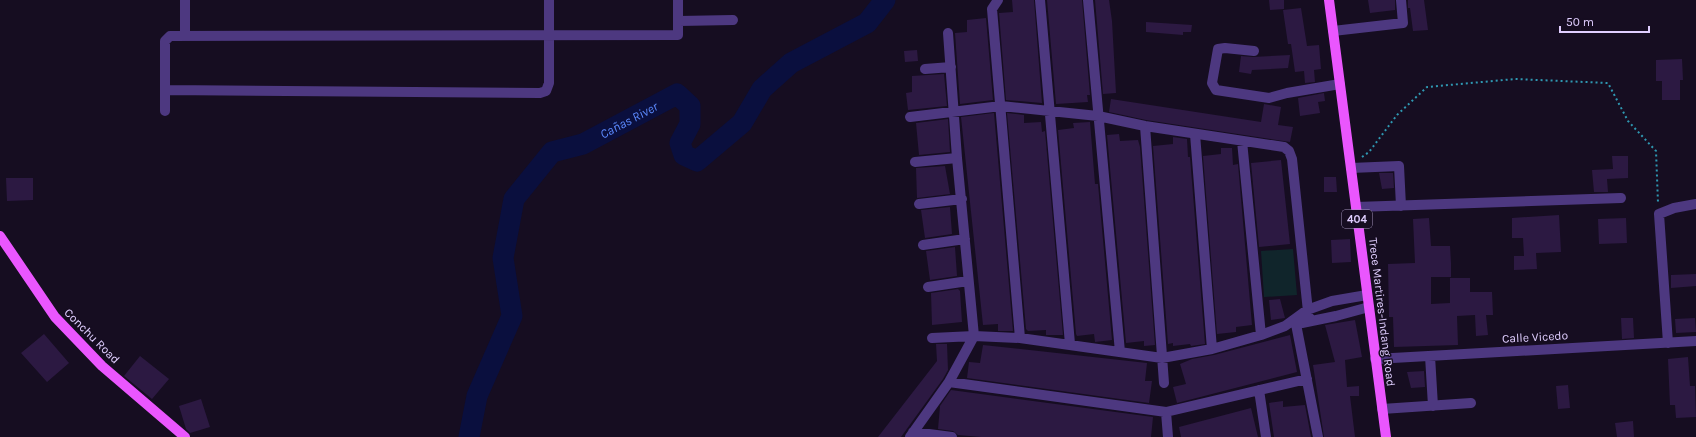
<svg xmlns="http://www.w3.org/2000/svg" width="1696" height="437" font-family="Karla,sans-serif">
  <style>
    .green { fill: #10252b }
    .lines { fill: none; stroke-linecap: round; stroke-linejoin: round }
    .river { stroke: #0a0f3e; stroke-width: 21 }
    .building { fill: #2c1942 }
    .path { stroke: #2f98b2; stroke-width: 2; stroke-dasharray: 2 3; stroke-linecap: butt }
    .minor { stroke: #4d3880; stroke-width: 10 }
    .major { stroke: #ea56fe; stroke-width: 10 }
    .labels { text-anchor: middle; dominant-baseline: central; stroke-width: 3; stroke-linejoin: round; paint-order: stroke }
    .shield { fill: #160d21; stroke: #a394bc; stroke-width: 1 }
    .shield-label { font-size: 11px; font-weight: bold; fill: #e0ceff }
    .street-label { font-size: 12px; fill: #e0ceff; stroke: #160d21 }
    .water-label { font-size: 13px; font-style: italic; fill: #5c8afe; stroke: #160d21 }
  </style>
  <rect width="100%" height="100%" fill="#160d21"/>
  <path class="green" d="M1293 249 1297 295 1264 297 1261 251Z"/>
  <g class="lines">
    <path class="river" id="s1" d="M469 437 477 396 512 316 503 258 514 199 552 152 583 144 677 94 690 106V124L680 143 684 155 697 161 742 123 762 89 791 63 867 23 885 0"/>
  </g>
  <path class="building" d="M1012 0H1034L1042 103 1006 100 999 13 1013 12Z
    M1047 0H1082L1090 95H1087L1088 102 1056 104Z
    M1095 0H1109L1112 21 1116 93 1103 94Z
    M1269 0H1284V9L1270 10Z
    M1368 0H1395V10L1370 13Z
    M1408 0H1424L1428 30 1413 31 1410 8H1408Z
    M1301 8 1307 46 1319 45 1321 69 1314 70 1315 82 1305 83 1304 71 1295 72 1291 44H1288L1283 10Z
    M986 18 993 100 960 104 955 33 967 32V20Z
    M1146 22 1192 25 1191 32H1183V35L1146 32Z
    M917 50 918 61 905 62 904 51Z
    M1290 55 1288 68 1252 70 1251 74 1239 72 1241 56 1253 57Z
    M1682 59 1683 80H1680V100H1662V81H1656V60Z
    M944 74 947 106 908 110 906 93 912 92V76Z
    M1324 93 1325 101 1318 102 1320 113 1300 116 1298 98Z
    M1111 99 1261 122 1264 104 1281 107 1278 125 1293 127 1290 142 1146 120 1109 112Z
    M994 113 1013 331H998V324L983 325 961 117Z
    M1007 113 1024 115V123L1041 122 1042 132 1045 131 1063 335H1046V330L1028 331 1026 329Z
    M948 119 950 152 919 155 916 123Z
    M1090 122 1095 184H1098L1112 340 1095 342 1094 334 1077 336 1076 334 1058 130 1074 128 1073 123Z
    M1119 134 1120 141 1138 140 1140 147 1155 345 1144 346V341L1126 343 1107 135Z
    M1173 137 1187 139 1188 157H1190L1205 344 1191 346 1190 344 1173 346V343L1168 344 1153 146 1173 144Z
    M1221 148H1232L1233 165 1238 164 1252 325 1236 327V332L1217 334 1203 156 1221 154Z
    M1612 156H1628V178L1607 179 1608 192H1594L1592 170 1613 169Z
    M1281 160 1290 244 1259 247 1251 163Z
    M945 166 950 194 917 198 916 168Z
    M1379 173H1393L1394 188 1382 189Z
    M1324 177H1336L1337 192H1324Z
    M6 178H33V200L7 201Z
    M950 207 952 234 925 238 921 210Z
    M1559 215 1561 252 1536 253 1537 269 1514 270V256H1524L1523 238H1512V218Z
    M1429 218 1431 246H1450L1451 263V277H1431V304L1450 303V278H1470V292H1492L1493 315H1486L1488 335 1476 336 1475 315 1457 316 1458 345 1394 347 1393 317H1389L1388 264 1415 263 1413 219Z
    M1626 218 1627 243 1599 244 1598 219Z
    M1350 239 1351 262 1332 263 1331 240Z
    M955 247 957 276 930 280 926 251Z
    M1696 274V286L1671 288V275Z
    M958 289 960 291 962 322 932 325 931 293Z
    M1280 299 1285 318 1271 320 1269 300Z
    M1621 318H1633L1634 338 1622 339Z
    M1695 318 1696 332 1676 333 1675 319Z
    M1355 320 1362 357 1345 360 1347 387 1359 386V396H1350L1355 437H1324L1313 365 1335 362 1325 325Z
    M44 334 69 363 47 382 21 353Z
    M1290 335 1297 372 1177 403 1173 387 1186 384 1180 364 1192 359 1214 355Z
    M936 344H947L948 370 943 379 901 437H878L937 361Z
    M983 345 1147 363 1145 381H1152L1149 403 967 378 969 362 980 363Z
    M140 356 169 379 152 399 124 376Z
    M1688 357 1690 386H1695L1696 417 1676 418 1675 405H1670L1668 359Z
    M1424 371 1425 387 1411 388 1407 372Z
    M1568 385 1570 408 1558 409 1556 386Z
    M951 390 1153 417 1151 437H981L958 435 953 431 938 429 940 406Z
    M201 399 210 427 190 433 186 429 179 406Z
    M1283 401V407L1305 405 1311 437H1274L1269 403Z
    M1251 408 1258 437H1181L1179 427Z
    M1633 421 1634 437H1617L1615 423Z"/>
  <g class="lines">
    <path class="path" d="M1362 157 1369 152 1397 115 1427 87 1515 79 1608 83 1628 121 1656 151 1658 203"/>
    <path class="minor" d="M185 0V35
      M998 0 992 9 1020 338
      M1040 0 1070 344
      M1088 0 1120 352
      M679 21 733 20
      M1333 31 1403 23 1401 0
      M1254 51 1225 48 1218 49 1212 83 1216 90 1269 98 1287 93 1340 84
      M925 69 951 67
      M165 90 540 93 546 91 549 83V0
      M165 111V41L170 36 678 35V0
      M910 117 1001 106 1098 116 1145 126 1284 147 1289 151 1292 159 1309 321
      M1145 126 1164 383
      M1195 134 1212 349
      M1242 141 1261 335
      M915 162 957 158
      M1351 168 1399 166 1401 206
      M919 204 962 199
      M1356 207 1621 198
      M923 245 965 239
      M928 287 968 281
      M1295 319 1318 437
      M1302 323 1336 316 1369 307
      M932 338 974 336 1020 338 1162 358 1212 349 1261 335 1285 326 1307 310 1332 301 1367 295
      M1668 343 1659 214 1674 208 1696 204
      M1430 356 1433 406
      M1375 359 1696 341
      M949 382 1166 412 1307 379
      M1259 390 1266 437
      M1382 409 1471 403
      M1166 412 1168 437
      M913 432 952 437
      M910 437 949 382 974 336 957 158 948 33"/>
    <path class="major" d="M1329 0 1386 437
      M0 236 55 317 102 366 185 437"/>
  </g>
  <g class="labels">
    <rect class="shield" x="1342" y="210" width="30" height="18" rx="3"/>
    <g class="shield-label">
      <text x="1357" y="219">404</text>
    </g>
    <g class="street-label">
      <text transform="translate(1382 312) rotate(83)">Trece Martires-Indang Road</text>
      <text transform="translate(92 336) rotate(45)">Conchu Road</text>
      <text transform="translate(1535 337) rotate(-3)">Calle Vicedo</text>
    </g>
    <g class="water-label">
      <text stroke="none"><textPath href="#s1" startOffset="392">Cañas River</textPath></text>
    </g>
  </g>
  <path d="M1560 26v6h89v-6" fill="none" stroke="#e0ceff" stroke-width="2"/>
  <text x="1566" y="26" font-size="12" fill="#e0ceff" stroke="#160d21" stroke-width="3" paint-order="stroke">50 m</text>
</svg>
